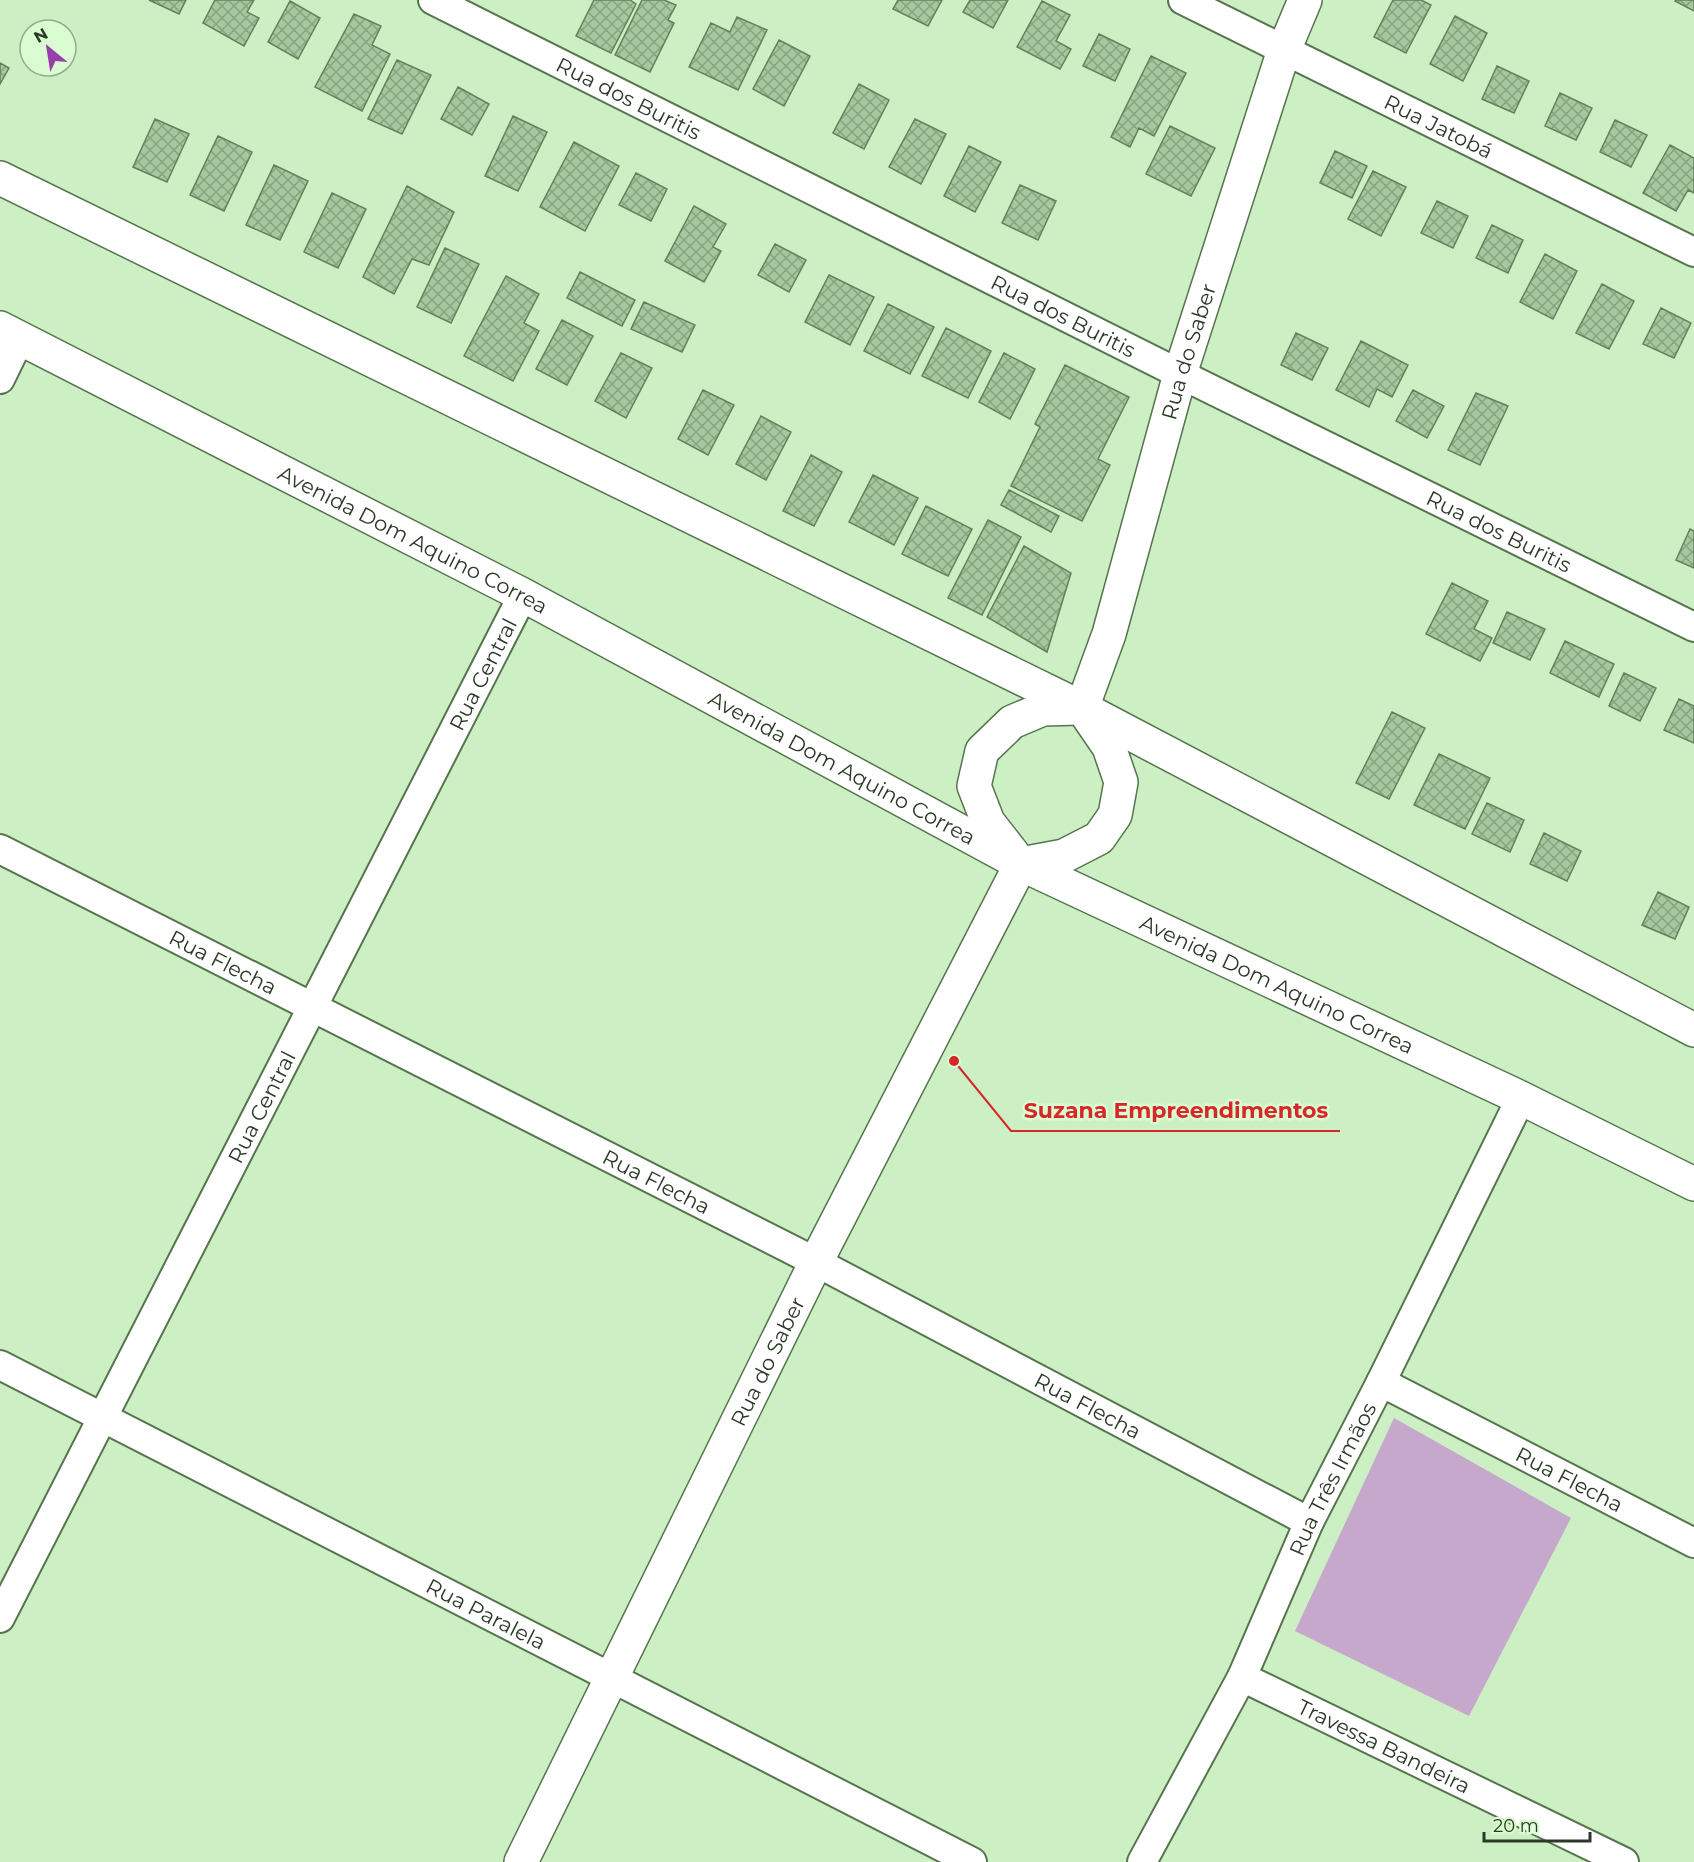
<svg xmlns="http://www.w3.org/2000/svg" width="1694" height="1862" font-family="Montserrat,sans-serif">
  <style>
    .green { fill: #c5a8cc }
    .building { fill: url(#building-cross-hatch); stroke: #63825b; stroke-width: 1.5 }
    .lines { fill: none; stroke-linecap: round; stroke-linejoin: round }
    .street-casing { stroke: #56754e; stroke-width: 32 }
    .secondary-casing { stroke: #56754e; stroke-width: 36 }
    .street { stroke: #fff; stroke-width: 28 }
    .secondary { stroke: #fff; stroke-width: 33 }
    .labels { text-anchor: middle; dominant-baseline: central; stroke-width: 5; stroke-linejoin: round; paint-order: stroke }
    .street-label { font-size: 21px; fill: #2b3928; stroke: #d9fcd0 }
    .leader { fill: none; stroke: #d62828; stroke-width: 2 }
    .callout-dot { fill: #d62828; stroke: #d9fcd0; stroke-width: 2 }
    .callout-label { font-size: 22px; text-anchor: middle; font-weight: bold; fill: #d62828; stroke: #d9fcd0; stroke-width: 5; stroke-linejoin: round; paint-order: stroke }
  </style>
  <defs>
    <pattern id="building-cross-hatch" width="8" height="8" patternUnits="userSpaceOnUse" patternTransform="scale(1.5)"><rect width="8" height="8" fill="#a6c89e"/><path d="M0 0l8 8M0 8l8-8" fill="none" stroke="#87a381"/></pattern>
  </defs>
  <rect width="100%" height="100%" fill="#ccefc3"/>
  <path class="green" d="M1394 1418 1571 1518 1469 1716 1295 1631Z"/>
  <path class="building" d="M149 0H186L179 14Z
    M215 0H254L247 12 259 18 244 46 203 23Z
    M594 0H630L636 4 611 53 576 36Z
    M642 0H664L676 5 668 20 674 23 650 72 615 55Z
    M898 0H942L928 26 893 9Z
    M970 0H1008L993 28 963 12Z
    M1393 0H1421L1431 5 1406 53 1374 37Z
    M1676 0H1694V11L1675 1Z
    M290 1 320 18 298 59 268 42Z
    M1042 1 1070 15 1056 41 1071 49 1060 69 1017 47Z
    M354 14 381 26 372 45 390 54 362 111 315 87Z
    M1455 16 1487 33 1463 81 1430 64Z
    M737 17 767 30 738 90 689 67 711 23 730 32Z
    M1099 34 1130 49 1115 81 1083 66Z
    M779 40 810 56 784 106 753 89Z
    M1151 56 1186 73 1154 136 1139 128 1130 147 1111 137Z
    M397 60 431 75 402 134 368 119Z
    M0 63 9 68 0 84Z
    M1497 66 1529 81 1514 113 1482 99Z
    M859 84 889 100 864 149 833 133Z
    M458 87 489 104 472 135 441 119Z
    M1560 93 1592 108 1576 140 1545 126Z
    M513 116 547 132 518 191 485 176Z
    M155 119 189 134 167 182 133 167Z
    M915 119 946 134 921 184 889 167Z
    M1615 120 1647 135 1631 167 1600 152Z
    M1170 126 1215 148 1191 196 1146 174Z
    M218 136 252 152 224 211 190 195Z
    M574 142 619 166 585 231 540 207Z
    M1670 145 1694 158V193L1688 190 1676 211 1643 193Z
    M969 146 1001 162 975 212 944 196Z
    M1335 151 1367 166 1352 198 1320 183Z
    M274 165 308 181 280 240 246 225Z
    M1373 171 1406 187 1381 236 1348 219Z
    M636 173 667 189 651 221 619 205Z
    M1020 185 1056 201 1038 240 1002 223Z
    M407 186 454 212 429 265 412 259 394 294 363 277Z
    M332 193 366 209 338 268 304 252Z
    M1437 201 1468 216 1453 248 1421 233Z
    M694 206 726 224 713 247 721 251 704 282 665 261Z
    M1492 225 1523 240 1508 273 1476 258Z
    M775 244 806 260 789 292 758 275Z
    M445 248 479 264 451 323 417 307Z
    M1545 254 1577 271 1553 319 1520 302Z
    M580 272 635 300 622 326 567 298Z
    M829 275 874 297 850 345 805 322Z
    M506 276 539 294 524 323 539 331 513 381 464 356Z
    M1602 284 1634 301 1609 349 1576 333Z
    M644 302 695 325 682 352 631 329Z
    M888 304 934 327 910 374 864 351Z
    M1661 308 1691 323 1674 358 1643 344Z
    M562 320 593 336 567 385 536 369Z
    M946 328 991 351 968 398 922 376Z
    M1296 333 1328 348 1312 380 1281 365Z
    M1361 341 1408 365 1392 397 1377 389 1369 407 1336 390Z
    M621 353 652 368 626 418 595 401Z
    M1004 353 1035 369 1010 419 979 402Z
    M1065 365 1129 397 1098 459 1110 465 1082 521 1011 486 1040 427 1035 424Z
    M703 390 734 405 708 455 678 439Z
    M1413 390 1444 406 1427 438 1396 421Z
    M1476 393 1508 406 1480 465 1448 450Z
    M761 416 791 432 766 480 736 464Z
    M811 455 842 472 814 526 783 511Z
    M873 475 918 498 894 545 849 522Z
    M1009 490 1059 516 1051 532 1001 505Z
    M926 506 972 529 948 576 902 554Z
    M988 520 1021 537 982 615 948 598Z
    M1690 529 1694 531V568L1676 560Z
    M1024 546 1071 573 1047 652 987 617Z
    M1452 583 1488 601 1474 629 1492 638 1480 661 1426 634Z
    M1507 612 1545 629 1530 660 1493 643Z
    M1565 641 1614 664 1599 697 1550 673Z
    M1624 673 1656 688 1640 721 1609 706Z
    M1679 699 1694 706V743L1664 730Z
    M1392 712 1425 728 1389 799 1356 783Z
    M1439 754 1490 778 1465 829 1414 805Z
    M1487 803 1524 820 1510 852 1472 834Z
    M1544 833 1581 851 1567 881 1530 864Z
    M1658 892 1689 907 1675 939 1642 925Z"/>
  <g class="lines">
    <g class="street-casing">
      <g id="street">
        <path id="s1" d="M433 0 1180 374 1694 627"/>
        <path id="s2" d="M1183 0 1694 252"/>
        <path d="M0 379 20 338"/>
        <path id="s3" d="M0 849 816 1262 1309 1522"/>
        <path id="s4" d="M0 1365 972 1862"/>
        <path id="s5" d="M1381 1382 1694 1543"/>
        <path id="s6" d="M0 1618 523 595"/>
        <path id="s7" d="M1242 1677 1624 1862"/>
        <path id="s8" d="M1142 1862 1242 1677 1309 1522 1381 1382 1521 1098"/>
      </g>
    </g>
    <g class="secondary-casing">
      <g id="secondary">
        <path d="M0 178 1082 708 1694 1030"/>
        <path id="s9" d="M0 328 523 595 1021 864 1521 1098 1694 1184"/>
        <path id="s10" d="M1082 708 1109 634 1180 374 1284 50 1305 0"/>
        <path d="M1013 854 988 822 974 786 982 751 1012 722 1043 709 1080 708"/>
        <path d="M1021 864 1064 856 1099 838 1115 815 1121 782 1109 747 1085 712"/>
        <path id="s11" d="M521 1862 816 1262 1021 864"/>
      </g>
    </g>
    <use href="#street" class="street"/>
    <use href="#secondary" class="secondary"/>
  </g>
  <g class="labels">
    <g class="street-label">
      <text stroke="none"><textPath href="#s1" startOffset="219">Rua dos Buritis</textPath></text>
      <text stroke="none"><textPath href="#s2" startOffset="285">Rua Jatobá</textPath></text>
      <text stroke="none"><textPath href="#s1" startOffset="705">Rua dos Buritis</textPath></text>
      <text stroke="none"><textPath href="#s10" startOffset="372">Rua do Saber</textPath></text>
      <text stroke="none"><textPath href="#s1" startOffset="1191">Rua dos Buritis</textPath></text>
      <text stroke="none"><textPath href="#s9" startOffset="464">Avenida Dom Aquino Correa</textPath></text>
      <text stroke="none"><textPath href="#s6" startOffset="1060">Rua Central</textPath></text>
      <text stroke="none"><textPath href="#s9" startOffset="950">Avenida Dom Aquino Correa</textPath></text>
      <text stroke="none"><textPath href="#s3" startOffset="250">Rua Flecha</textPath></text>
      <text stroke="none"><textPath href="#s9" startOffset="1436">Avenida Dom Aquino Correa</textPath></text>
      <text stroke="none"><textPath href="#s6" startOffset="574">Rua Central</textPath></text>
      <text stroke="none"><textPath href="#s3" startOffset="736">Rua Flecha</textPath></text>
      <text stroke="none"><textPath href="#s11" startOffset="558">Rua do Saber</textPath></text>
      <text stroke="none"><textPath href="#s3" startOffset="1222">Rua Flecha</textPath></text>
      <text stroke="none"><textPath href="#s5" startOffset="212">Rua Flecha</textPath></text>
      <text stroke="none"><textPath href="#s8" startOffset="428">Rua Três Irmãos</textPath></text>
      <text stroke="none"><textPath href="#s4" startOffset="546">Rua Paralela</textPath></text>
      <text stroke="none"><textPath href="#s7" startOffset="158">Travessa Bandeira</textPath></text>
    </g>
  </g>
  <path class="leader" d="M954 1061L1011 1131H1340"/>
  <circle class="callout-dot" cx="954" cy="1061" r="6"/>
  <g class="callout-label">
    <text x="1176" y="1118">Suzana Empreendimentos</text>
  </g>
  <g transform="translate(48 48) rotate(330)"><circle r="28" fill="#d9fcd0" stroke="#93ae8d" stroke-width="1.5"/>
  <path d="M0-4.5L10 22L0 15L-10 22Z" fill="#963eab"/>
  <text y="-9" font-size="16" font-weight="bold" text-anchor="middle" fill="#2b3928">N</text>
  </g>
  <path d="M1484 1832v9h106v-9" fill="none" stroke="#2b3928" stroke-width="3"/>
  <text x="1493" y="1832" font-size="18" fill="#2b3928" stroke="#d9fcd0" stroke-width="4.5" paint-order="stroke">20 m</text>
</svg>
